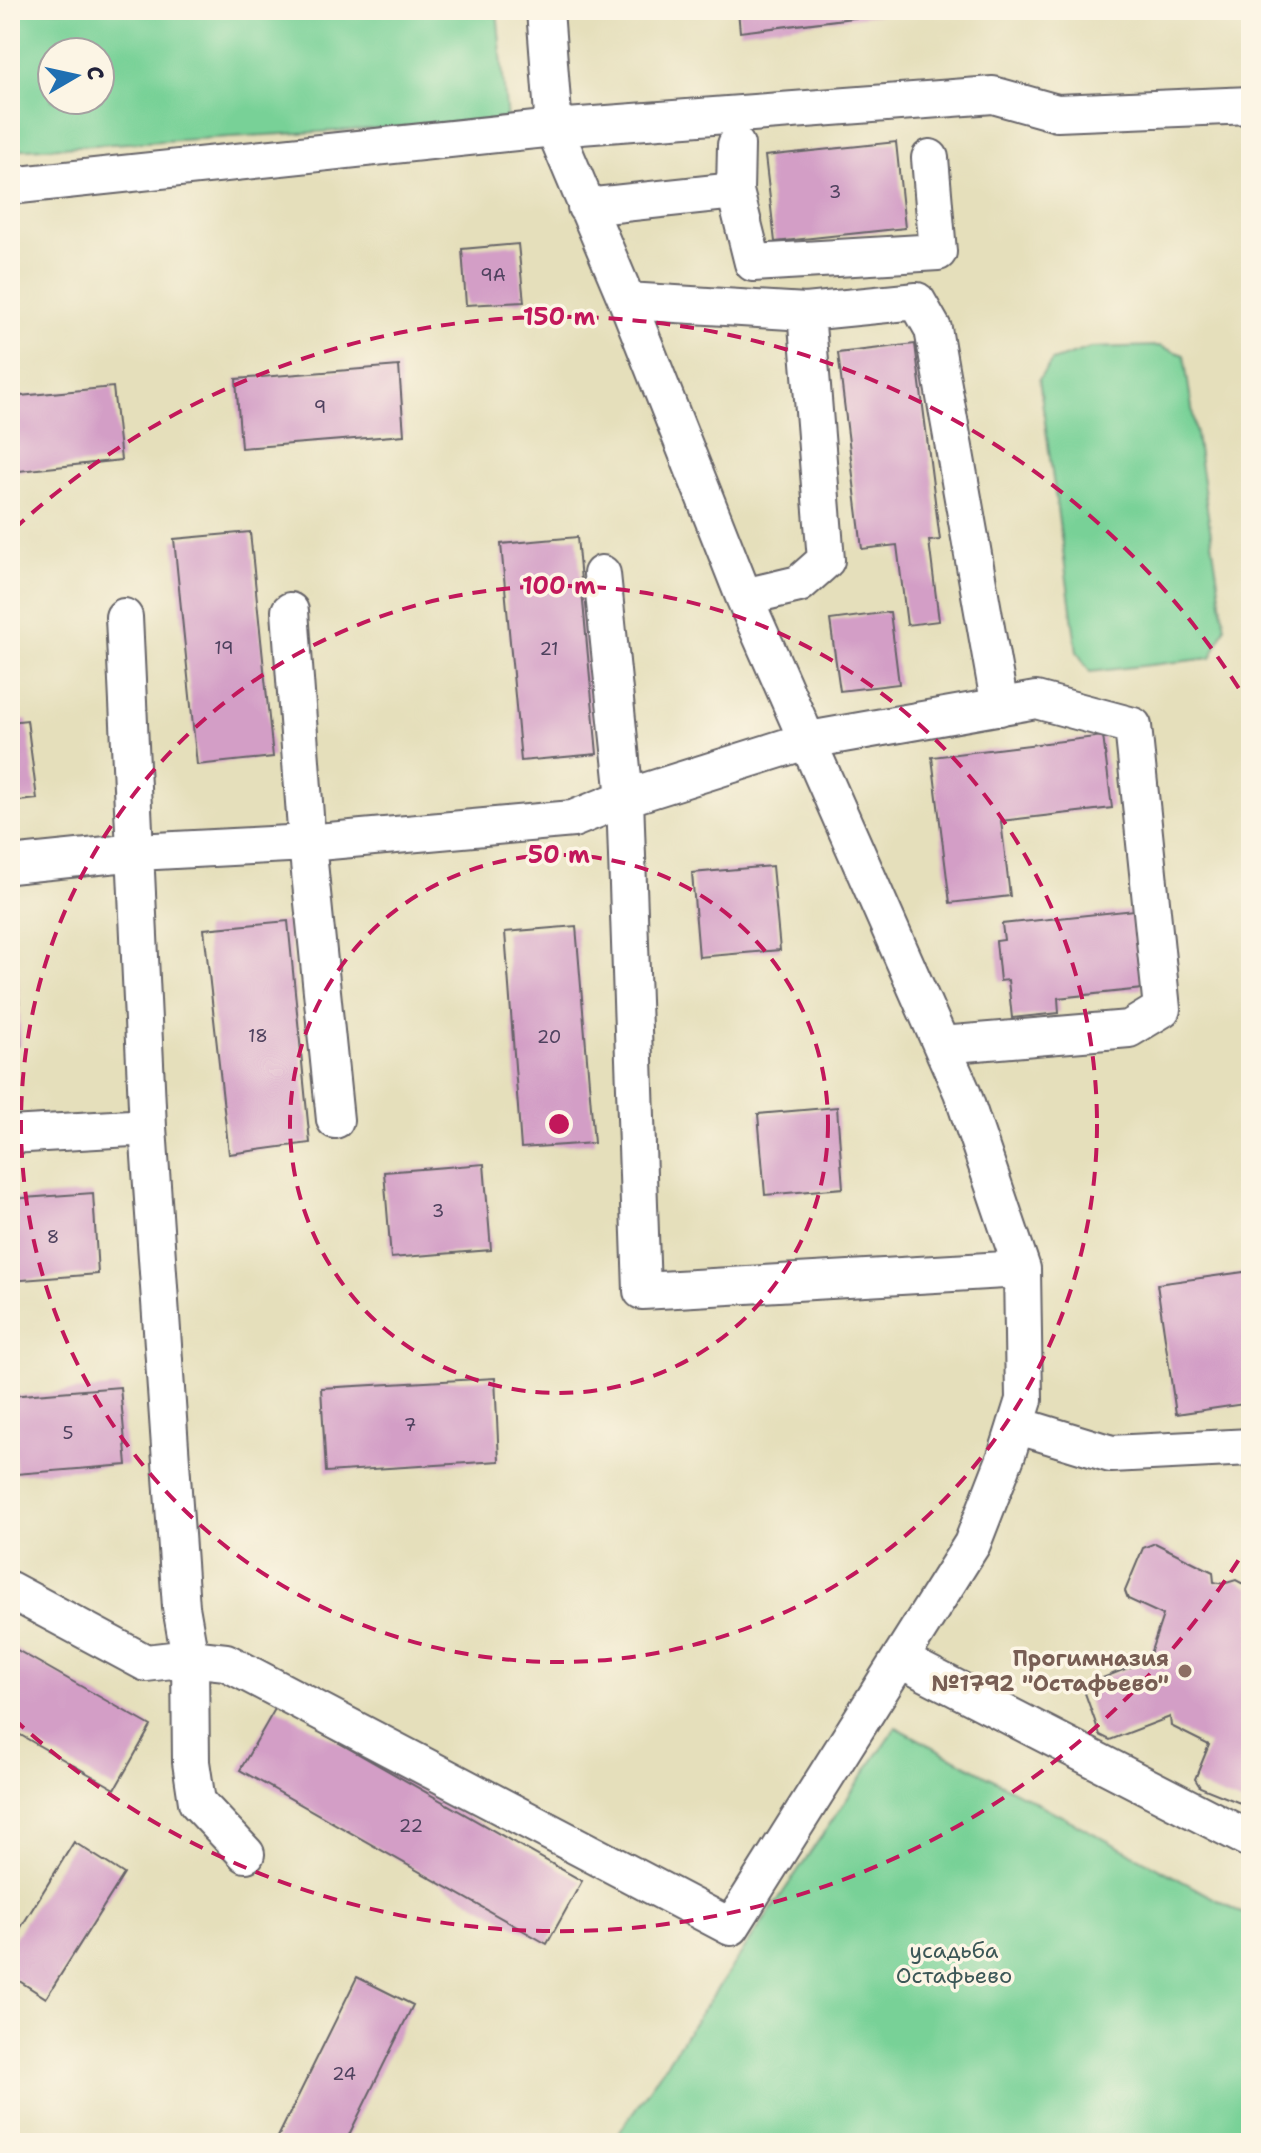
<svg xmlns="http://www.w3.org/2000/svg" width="1261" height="2153" font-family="'Shantell Sans',sans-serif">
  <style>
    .green { fill: #78d197; stroke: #4d7a69; stroke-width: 2; fill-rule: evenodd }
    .building { fill: #d39ec6 }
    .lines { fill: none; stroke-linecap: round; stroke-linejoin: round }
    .minor-casing { stroke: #666468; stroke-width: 40 }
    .minor { stroke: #fff; stroke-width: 36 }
    .ring { fill: none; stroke: #c2185b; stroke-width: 4; stroke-dasharray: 14 10 }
    .education-dot { fill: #8d6e63; stroke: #fcf5e5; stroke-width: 3 }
    .labels { text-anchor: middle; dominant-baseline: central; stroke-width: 7; stroke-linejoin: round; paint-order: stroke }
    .number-label { font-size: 18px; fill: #4e415e }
    .education-label { font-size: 22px; font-weight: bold; fill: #785e54; stroke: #fcf5e5; text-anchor: end }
    .park-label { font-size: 22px; fill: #3c5757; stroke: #fcf5e5 }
    .centre { fill: #c2185b; stroke: #fcf5e5; stroke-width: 4 }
    .ring-label { font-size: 24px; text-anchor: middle; font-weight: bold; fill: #c2185b; stroke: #fcf5e5; stroke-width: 7; stroke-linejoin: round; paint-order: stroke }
  </style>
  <rect width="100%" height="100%" fill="#fcf5e5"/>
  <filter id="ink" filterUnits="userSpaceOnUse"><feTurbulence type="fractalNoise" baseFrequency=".0125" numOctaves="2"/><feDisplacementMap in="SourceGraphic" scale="16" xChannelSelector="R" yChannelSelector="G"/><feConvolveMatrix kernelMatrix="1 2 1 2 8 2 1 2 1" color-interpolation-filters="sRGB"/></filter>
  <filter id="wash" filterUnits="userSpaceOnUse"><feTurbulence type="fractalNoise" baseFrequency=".006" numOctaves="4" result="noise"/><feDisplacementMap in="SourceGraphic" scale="32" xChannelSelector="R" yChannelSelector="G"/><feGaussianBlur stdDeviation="1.8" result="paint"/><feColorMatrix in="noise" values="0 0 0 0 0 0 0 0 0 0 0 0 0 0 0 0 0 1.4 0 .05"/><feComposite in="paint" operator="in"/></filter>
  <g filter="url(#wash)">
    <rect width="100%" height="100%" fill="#e5dfbb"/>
    <path class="green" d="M10 10H497L507 121 10 150ZM52 52H100V100H52Z
      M1159 346 1184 355 1225 628 1211 658 1090 672 1077 652 1039 379 1052 361 1090 348Z
      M896 1727 1251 1918V2143H612Z"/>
    <g id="blocks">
      <path class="building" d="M738 10H900V12L740 32Z
        M896 142 905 228 775 242 765 156Z
        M518 244 524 302 466 305 462 249Z
        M915 344 940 540 929 541 939 621 907 625 897 545 862 549 838 353Z
        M399 366 404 435 241 448 236 379Z
        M113 387 121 460 10 472V397Z
        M250 532 273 757 197 765 174 539Z
        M577 537 597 754 521 761 501 544Z
        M890 612 899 684 840 691 830 620Z
        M27 720 37 799 10 802V722Z
        M1103 736 1112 808 1001 821 1010 896 950 903 932 757Z
        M772 866 780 950 699 957 692 873Z
        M1134 910 1142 989 1058 998 1059 1013 1012 1018 1008 980 1000 981 996 941 1004 940 1002 924Z
        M288 921 310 1143 229 1154 204 929Z
        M576 926 594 1143 521 1148 505 932Z
        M10 970H18L21 1046H10Z
        M837 1107 843 1188 765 1195 758 1114Z
        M484 1164 491 1250 391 1258 384 1172Z
        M93 1193 98 1274 10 1281V1199Z
        M1251 1271V1403L1176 1414 1157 1284Z
        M495 1378 499 1461 326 1472 321 1388Z
        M120 1387 127 1465 16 1474 10 1396Z
        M1155 1543 1213 1572 1214 1582 1223 1584 1236 1580 1251 1588 1250 1807 1200 1787 1195 1779 1209 1745 1171 1726 1170 1717 1110 1740 1100 1735 1085 1693 1090 1683 1148 1660 1163 1615 1128 1599 1125 1591 1143 1548Z
        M10 1646 151 1726 115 1789 10 1729Z
        M276 1707 582 1881 547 1944 240 1770Z
        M74 1842 124 1874 46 1998 10 1975V1945Z
        M357 1977 413 2005 345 2143H275Z"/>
    </g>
  </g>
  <g filter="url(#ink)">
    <use href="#blocks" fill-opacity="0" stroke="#666468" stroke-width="2"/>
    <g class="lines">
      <g class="minor-casing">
        <path id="minor" d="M736 145 735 191 753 263 938 252 930 158
          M10 186 554 128 993 95 1057 113 1251 105
          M586 207 735 191
          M627 301 806 312 917 301 933 329 1000 707
          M602 574 625 798 642 1291 1022 1269
          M744 597 799 584 826 560 806 312
          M290 611 307 843 335 1120
          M124 617 148 1127 181 1607 190 1658 191 1762 197 1802 246 1854
          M10 865 137 852 307 843 573 819 625 798 809 740 1036 700 1133 726 1162 1009 1129 1029 942 1045
          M10 1135 148 1127
          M1016 1425 1111 1454 1251 1447
          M10 1590 146 1663 190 1658 226 1662 731 1927 972 1544 1007 1454 1024 1400 1022 1269 962 1092 744 597 627 301 554 128 545 10
          M901 1660 1251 1840"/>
      </g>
      <use href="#minor" class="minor"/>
    </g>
  </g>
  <g class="ring">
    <circle cx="559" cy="1124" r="269"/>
    <circle cx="559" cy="1124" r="538"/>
    <path d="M1251 1540A807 807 0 0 1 14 1719M14 529A807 807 0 0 1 1251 708"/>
  </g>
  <circle class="education-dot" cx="1185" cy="1671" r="8"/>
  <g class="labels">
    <g class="number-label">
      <text x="835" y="192">3</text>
      <text x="493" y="275">9А</text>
      <text x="320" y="407">9</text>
      <text x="224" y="648">19</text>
      <text x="549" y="649">21</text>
      <text x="258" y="1036">18</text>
      <text x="549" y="1037">20</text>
      <text x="438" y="1211">3</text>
      <text x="53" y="1237">8</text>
      <text x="410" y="1425">7</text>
      <text x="68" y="1433">5</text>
      <text x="411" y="1826">22</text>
      <text x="344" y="2074">24</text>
    </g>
    <g class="education-label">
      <text x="1169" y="1658">Прогимназия<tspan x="1169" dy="25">№1792 "Остафьево"</tspan></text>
    </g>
    <g class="park-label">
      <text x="954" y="1950">усадьба<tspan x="954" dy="25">Остафьево</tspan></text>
    </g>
  </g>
  <circle cx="559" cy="1124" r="12" class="centre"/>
  <g class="ring-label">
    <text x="559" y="325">150 m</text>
    <text x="559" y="594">100 m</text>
    <text x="559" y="863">50 m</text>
  </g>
  <rect width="1261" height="2153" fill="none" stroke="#fcf5e5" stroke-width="40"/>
  <g transform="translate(76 76) rotate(81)"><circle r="38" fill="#fcf5e5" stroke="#a5a1a1" stroke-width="2"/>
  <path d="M0-6L14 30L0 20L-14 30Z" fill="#1f6fb2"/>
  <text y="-12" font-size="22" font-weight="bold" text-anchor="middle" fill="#22223b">С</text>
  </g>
</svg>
